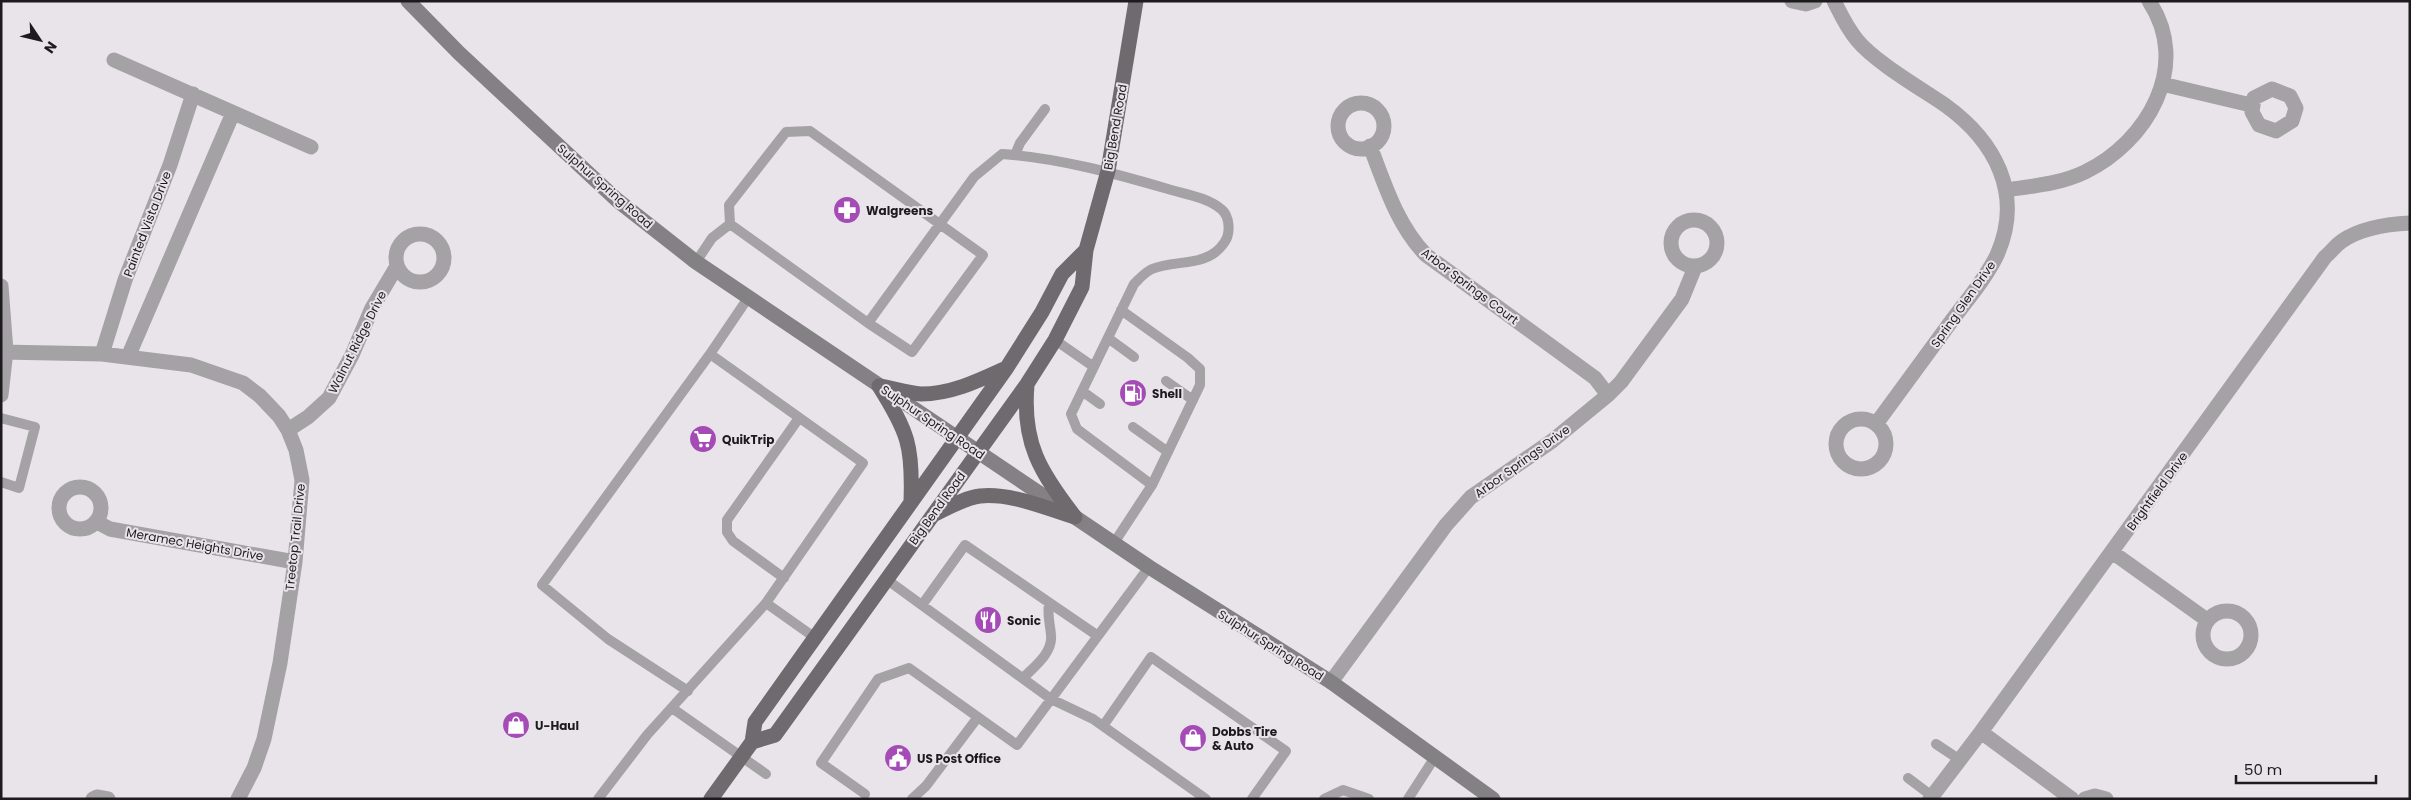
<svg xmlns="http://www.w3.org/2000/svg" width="2411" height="800" font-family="Poppins,sans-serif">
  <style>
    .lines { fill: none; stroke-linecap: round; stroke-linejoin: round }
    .lane { stroke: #a4a2a5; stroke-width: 10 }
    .street { stroke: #a4a2a5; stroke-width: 15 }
    .secondary { stroke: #848185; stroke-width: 15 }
    .primary { stroke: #6e6a6e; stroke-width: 15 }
    .labels { text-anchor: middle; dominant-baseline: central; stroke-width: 4; stroke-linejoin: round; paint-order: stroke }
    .street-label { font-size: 12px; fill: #1d1b1d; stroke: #e9e4ea }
    .poi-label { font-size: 12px; font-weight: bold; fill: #1d1b1d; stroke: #e9e4ea; text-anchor: start }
  </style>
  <rect width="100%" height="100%" fill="#e9e4ea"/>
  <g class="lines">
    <path class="lane" d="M1015 155 1020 143 1045 109
      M730 224 729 205 786 132 810 131 983 255 912 352 868 323
      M696 262 712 238 730 224 868 323 974 177 1002 154C1059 158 1113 173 1168 189 1184 194 1207 197 1221 209 1230 216 1231 234 1224 243 1207 268 1176 259 1152 269 1145 272 1139 279 1134 284L1071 414 1077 429 1152 485
      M1108 338 1134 357
      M1055 340 1094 367
      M1166 381 1193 400
      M1082 391 1100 404
      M1 418 35 427 19 488 1 482
      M1133 427 1168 452
      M1114 543 1152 485 1200 385V369L1188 358 1121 310
      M784 578 733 541 727 532V520L799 418
      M886 579 1051 699 1093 719 1206 799
      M766 603 814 637
      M922 605 965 545 1098 636
      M1023 678C1034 667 1053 653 1051 635 1050 623 1047 615 1049 603
      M688 691 608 639 542 585 710 354
      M672 708 766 774
      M1103 726 1151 657 1286 751 1252 799
      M1936 744 1960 760
      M1908 778 1932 796
      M865 794 821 763 878 679 909 668 1017 745 1149 567
      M598 799 647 735 766 603 863 463 710 354 748 298
      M912 799 926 786 978 717
      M1324 799 1343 790 1369 799
      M1408 799 1435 757"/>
    <path class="street" d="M1792 1 1806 4 1815 1
      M1834 1C1841 15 1847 28 1857 40 1875 62 1920 88 1945 105 1995 141 2024 194 1997 255 1985 280 1966 301 1950 323 1925 357 1901 390 1876 424
      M114 60 311 147
      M2162 84 2251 105
      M2272 89 2290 96 2296 108 2292 121 2276 131 2259 125 2252 112 2254 98Z
      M1338 126a23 23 0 1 1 46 0a23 23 0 1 1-46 0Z
      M1370 146C1385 185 1397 225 1426 255L1595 378 1608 395
      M2006 190C2033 186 2060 184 2085 172 2147 142 2192 66 2149 1
      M1671 243a23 23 0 1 1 46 0a23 23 0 1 1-46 0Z
      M396 258a24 24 0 1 1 48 0a24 24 0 1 1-48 0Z
      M1 286 6 351 1 395
      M1 352 102 354 191 365 243 383 260 396 279 416 288 430 296 450 302 480 295 562 280 663 264 739 254 768 238 799
      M102 354 125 280 170 165 193 94
      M128 357 233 113
      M1836 444a25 25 0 1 1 50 0a25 25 0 1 1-50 0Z
      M288 430 308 417 329 398 352 355 372 308 397 266
      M59 508a21 21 0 1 1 42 0a21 21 0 1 1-42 0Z
      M97 522 110 529 295 562
      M2112 552 2207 620
      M2203 635a24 24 0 1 1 48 0a24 24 0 1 1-48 0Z
      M1331 682 1446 525 1471 497 1552 441 1608 395 1621 382 1682 299 1695 267
      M1981 732 2072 799
      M93 799 97 797 108 799
      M1930 799 1981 732 2325 257C2331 252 2336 245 2342 241 2361 228 2388 224 2410 223
      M2085 799 2095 796 2106 799"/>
    <path class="secondary" d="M408 1 459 53 617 200 696 262 1149 567 1331 682 1493 799"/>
    <path class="primary" d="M1027 385C1022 443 1040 472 1075 517
      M879 386C892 388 907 393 921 394 951 394 978 381 1004 369
      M879 386C908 432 913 446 911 501
      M933 515C948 508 964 498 980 496 1012 493 1045 508 1075 517
      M752 742 775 735 1027 384 1055 340 1082 287 1086 250 1108 171 1136 1
      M711 799 752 742 755 722 1006 369 1042 312 1062 274 1086 250"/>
  </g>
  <defs>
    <g id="pharmacy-disc" transform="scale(1.4375)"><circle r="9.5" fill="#a54bb6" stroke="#e9e4ea"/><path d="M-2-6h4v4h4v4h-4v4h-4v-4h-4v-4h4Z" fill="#fff"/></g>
    <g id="fuel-disc" transform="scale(1.4375)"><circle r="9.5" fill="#a54bb6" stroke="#e9e4ea"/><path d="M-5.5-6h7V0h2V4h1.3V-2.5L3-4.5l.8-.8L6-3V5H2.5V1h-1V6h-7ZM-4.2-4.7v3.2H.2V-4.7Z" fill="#fff"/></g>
    <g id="supermarket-disc" transform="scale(1.4375)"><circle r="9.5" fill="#a54bb6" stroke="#e9e4ea"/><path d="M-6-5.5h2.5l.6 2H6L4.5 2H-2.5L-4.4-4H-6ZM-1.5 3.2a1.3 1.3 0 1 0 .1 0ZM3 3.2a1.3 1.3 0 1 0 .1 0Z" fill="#fff"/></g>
    <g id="restaurant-disc" transform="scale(1.4375)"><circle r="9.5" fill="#a54bb6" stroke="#e9e4ea"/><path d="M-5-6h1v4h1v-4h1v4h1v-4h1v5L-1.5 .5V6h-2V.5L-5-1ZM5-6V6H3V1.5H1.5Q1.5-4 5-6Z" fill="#fff"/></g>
    <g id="shop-disc" transform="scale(1.4375)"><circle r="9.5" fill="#a54bb6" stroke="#e9e4ea"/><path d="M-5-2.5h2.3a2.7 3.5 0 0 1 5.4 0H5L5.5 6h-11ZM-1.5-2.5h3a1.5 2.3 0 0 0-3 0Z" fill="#fff"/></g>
    <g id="civic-disc" transform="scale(1.4375)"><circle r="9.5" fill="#a54bb6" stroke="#e9e4ea"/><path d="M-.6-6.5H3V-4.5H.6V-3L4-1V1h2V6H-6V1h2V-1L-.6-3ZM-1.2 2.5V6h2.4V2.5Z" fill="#fff"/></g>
  </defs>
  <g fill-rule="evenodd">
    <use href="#pharmacy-disc" x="847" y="210"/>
    <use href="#fuel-disc" x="1133" y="393"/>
    <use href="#supermarket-disc" x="703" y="439"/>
    <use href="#restaurant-disc" x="988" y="620"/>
    <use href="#shop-disc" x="516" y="725"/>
    <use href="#shop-disc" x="1193" y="738"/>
    <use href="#civic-disc" x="898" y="758"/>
  </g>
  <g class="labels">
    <g class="street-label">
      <text transform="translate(1115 127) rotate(-80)">Big Bend Road</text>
      <text transform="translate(605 186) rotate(41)">Sulphur Spring Road</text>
      <text transform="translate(147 224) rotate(-69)">Painted Vista Drive</text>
      <text transform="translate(1470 286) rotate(37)">Arbor Springs Court</text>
      <text transform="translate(1963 304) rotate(-55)">Spring Glen Drive</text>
      <text transform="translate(357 342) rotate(-63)">Walnut Ridge Drive</text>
      <text transform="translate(933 422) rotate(34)">Sulphur Spring Road</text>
      <text transform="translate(1522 461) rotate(-36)">Arbor Springs Drive</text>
      <text transform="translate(2157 491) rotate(-54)">Brightfield Drive</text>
      <text transform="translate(937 508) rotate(-54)">Big Bend Road</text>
      <text transform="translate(295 537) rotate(-84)">Treetop Trail Drive</text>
      <text transform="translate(195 544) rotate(10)">Meramec Heights Drive</text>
      <text transform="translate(1271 645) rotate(32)">Sulphur Spring Road</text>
    </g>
    <g class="poi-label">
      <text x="866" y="210">Walgreens</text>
      <text x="1152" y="393">Shell</text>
      <text x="722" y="439">QuikTrip</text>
      <text x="1007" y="620">Sonic</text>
      <text x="535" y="725">U-Haul</text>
      <text x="1212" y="731">Dobbs Tire<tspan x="1212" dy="14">&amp; Auto</tspan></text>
      <text x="917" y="758">US Post Office</text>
    </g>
  </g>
  <rect width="2411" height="800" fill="none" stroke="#1d1b1d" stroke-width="5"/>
  <g transform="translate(40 40) rotate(125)" stroke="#e9e4ea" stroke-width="4" paint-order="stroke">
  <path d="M0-4L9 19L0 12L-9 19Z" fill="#1d1b1d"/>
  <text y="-8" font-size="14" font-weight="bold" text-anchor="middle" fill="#1d1b1d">N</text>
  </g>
  <path d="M2236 775v8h140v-8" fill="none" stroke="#1d1b1d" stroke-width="2.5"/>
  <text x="2244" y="775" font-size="15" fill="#1d1b1d" stroke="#e9e4ea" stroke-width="4" paint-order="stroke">50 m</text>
</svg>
